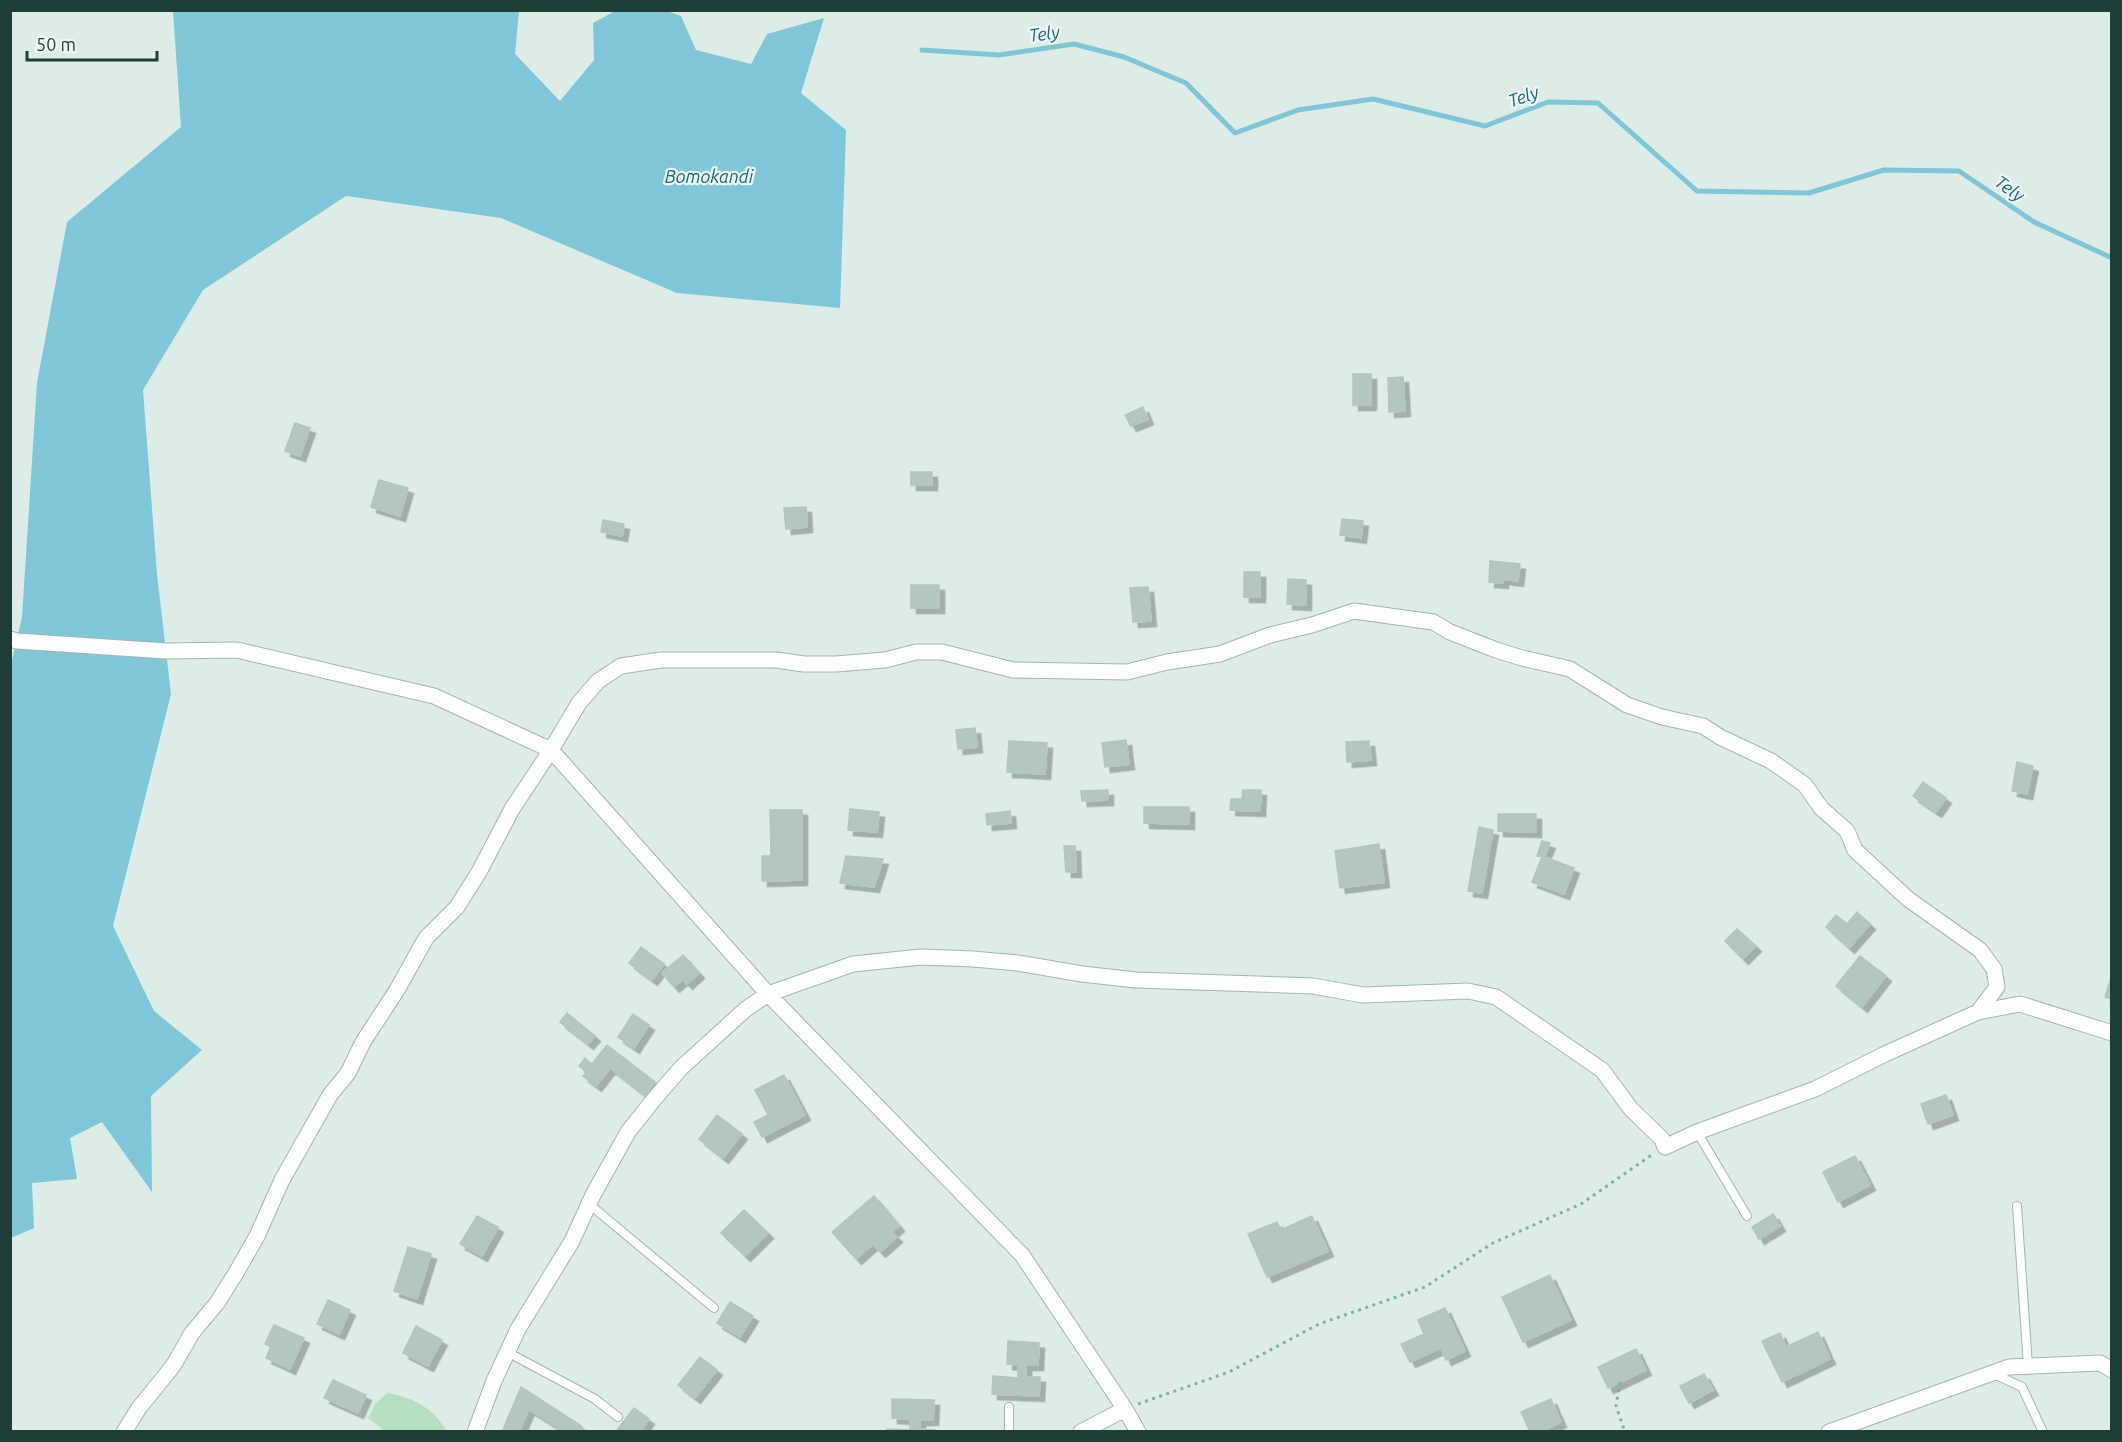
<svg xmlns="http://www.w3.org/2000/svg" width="2122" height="1442" font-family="Ubuntu,sans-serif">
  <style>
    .green { fill: #b4e0c1 }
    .water { fill: #7fc7d8 }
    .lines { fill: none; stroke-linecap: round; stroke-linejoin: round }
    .stream { stroke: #7fc7d8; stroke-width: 5 }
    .building { fill: #b3c7bf; stroke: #b0c6be; stroke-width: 1.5; filter: url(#shadow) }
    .service-casing { stroke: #a0b4ae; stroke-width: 10 }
    .minor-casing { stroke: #a0b4ae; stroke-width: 17 }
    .path { stroke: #7ab3a4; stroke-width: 3; stroke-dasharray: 3 4.5; stroke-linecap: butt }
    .service { stroke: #fff; stroke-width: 8 }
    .minor { stroke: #fff; stroke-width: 15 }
    .labels { text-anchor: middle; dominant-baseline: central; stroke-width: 4.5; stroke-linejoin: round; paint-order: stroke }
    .water-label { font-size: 18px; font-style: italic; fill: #11687f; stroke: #eff8f4 }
  </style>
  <defs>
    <filter id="shadow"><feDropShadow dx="5.5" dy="5.5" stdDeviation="0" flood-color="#0004"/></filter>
  </defs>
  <rect width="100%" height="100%" fill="#deece6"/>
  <path class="green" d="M387 1393C411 1397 435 1408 446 1431H383L380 1427 368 1418 376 1403Z"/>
  <path class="water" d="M173 11H519L515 54 560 101 594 60 593 23 615 11H667L681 16 696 50 751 64 767 34 824 18 801 93 846 130 840 308 677 293 501 218 346 196 203 290 143 390 157 574 171 694 113 926 154 1011 202 1050 151 1096 152 1192 102 1122 70 1138 77 1179 32 1183 34 1228 11 1238 10 669 22 617 37 383 67 222 181 127Z"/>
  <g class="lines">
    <path class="stream" d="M922 50 999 55 1074 44 1124 57 1186 83 1235 133 1298 110 1373 99 1485 126 1548 102 1598 103 1697 191 1809 193 1884 170 1959 171 2034 222 2112 258"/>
  </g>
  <path class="building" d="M1353 374H1371V405H1353Z
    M1403 377 1405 411 1389 412 1388 378Z
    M1143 407 1148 419 1131 426 1125 415Z
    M295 423 310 428 300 456 285 451Z
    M911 472H932V485H911Z
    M379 480 408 488 400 516 371 507Z
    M806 507 807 527 786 529 784 508Z
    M1342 519 1363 521 1361 538 1340 535Z
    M603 520 624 524 622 536 601 532Z
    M1490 561 1520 564 1518 581 1503 579V583L1489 582Z
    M1244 572H1260V597H1244Z
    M1288 579 1306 580V605L1287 604Z
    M911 585H939V608H911Z
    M1148 587 1151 621 1133 622 1130 588Z
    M975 728 977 747 958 749 956 730Z
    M1126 740 1129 764 1105 767 1102 743Z
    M1009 741 1047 743 1045 774 1007 772Z
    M1369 741 1371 760 1347 762 1346 742Z
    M2017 762 2033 766 2027 794 2012 791Z
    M1923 782 1946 798 1936 812 1913 796Z
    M1108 790V800L1082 801 1081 791Z
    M1243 790H1261L1260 811 1230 810 1231 799H1242Z
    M1144 807H1189V824L1144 823Z
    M850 809 879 812 877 832 848 830Z
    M770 810H802V880L762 881V856H771Z
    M1010 811 1011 823 987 825 986 814Z
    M1498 814H1536V832L1498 831Z
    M1479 827 1493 830 1482 893 1468 891Z
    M1542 841 1550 843 1544 857 1574 868 1564 894 1532 882 1542 857 1537 856Z
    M1379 844 1384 882 1340 888 1335 851Z
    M1064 846H1075L1076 872H1066Z
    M846 856 883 859 874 887 840 883Z
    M1857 912 1870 924 1849 948 1826 927 1836 915 1847 924Z
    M1737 929 1756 946 1743 959 1725 941Z
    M641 947 664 964 652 980 629 963Z
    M683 955 699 973 687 984 683 979 674 987 662 973Z
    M1860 956 1886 976 1862 1007 1836 986Z
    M2112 975V999L2105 997Z
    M567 1013 595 1036 588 1044 560 1022Z
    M633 1014 649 1025 634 1048 618 1037Z
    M607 1045 655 1082 645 1095 610 1068 596 1086 583 1076 586 1072 579 1066 585 1058 592 1064Z
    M784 1075 805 1115 762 1137 754 1122 768 1115 755 1090Z
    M1946 1095 1953 1115 1928 1124 1921 1104Z
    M717 1115 742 1134 723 1158 699 1139Z
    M1855 1156 1870 1185 1838 1202 1823 1172Z
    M874 1196 899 1226 892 1232 897 1237 880 1252 873 1244 856 1259 832 1232Z
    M744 1210 768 1233 745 1256 721 1233Z
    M1773 1214 1780 1226 1759 1239 1752 1227Z
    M477 1216 498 1227 482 1256 460 1244Z
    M1312 1216 1328 1251 1267 1277 1248 1234 1277 1222 1281 1230Z
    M408 1247 431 1254 417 1299 394 1291Z
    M1550 1275 1571 1320 1523 1342 1502 1297Z
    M328 1300 350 1310 339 1334 317 1324Z
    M730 1302 753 1316 740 1337 717 1323Z
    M1445 1308 1465 1351 1446 1360 1441 1348 1410 1362 1401 1344 1424 1334 1418 1320Z
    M274 1325 304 1338 290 1369 266 1358 271 1347 265 1344Z
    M416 1326 442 1340 428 1366 403 1353Z
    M1818 1332 1830 1359 1782 1382 1762 1341 1780 1333 1786 1347Z
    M1008 1341 1039 1343 1038 1365H1026V1377H1040L1039 1396 992 1394 993 1376 1018 1378V1365L1007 1364Z
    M1636 1349 1646 1370 1608 1388 1598 1367Z
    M700 1357 717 1370 695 1398 678 1385Z
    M1704 1374 1713 1390 1689 1403 1680 1386Z
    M333 1380 366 1395 358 1413 324 1398Z
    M521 1387 580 1425 571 1432H565L529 1409 519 1432H502Z
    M892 1399 934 1400 933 1420H920V1429L935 1430V1432H887V1429L910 1430V1419L892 1418Z
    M1551 1399 1561 1422 1541 1432H1530L1521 1412Z
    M634 1408 649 1419 640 1432H619L617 1430Z
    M580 1425 585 1432H571Z"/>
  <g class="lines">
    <g class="service-casing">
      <path id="service" d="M1697 1132 1747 1216
        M589 1204 714 1308
        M2017 1206 2028 1366
        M507 1352 595 1399 618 1417
        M1994 1374 2022 1387 2043 1432
        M1009 1432V1407"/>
    </g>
    <g class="minor-casing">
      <path id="minor" d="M10 639 17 641 166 651 237 650 434 696 551 750 768 994 1022 1255 1125 1409
        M124 1432 139 1408 173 1366 192 1333 217 1303 236 1273 257 1236 282 1180 330 1095 348 1073 363 1042 397 990 426 938 457 907 479 872 512 809 551 750 579 703 598 681 621 666 661 660H776L804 664H836L885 660 916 652H942L1013 670 1127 672 1167 662 1220 654 1270 635 1312 625 1354 611 1433 622 1450 632 1496 650 1522 658 1570 669 1627 705 1662 717 1703 726 1720 737 1771 761 1805 785 1821 808 1847 831 1855 850 1908 899 1980 950 1994 969 1997 987 1978 1012
        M475 1432 494 1381 518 1329 572 1241 593 1195 628 1132 655 1098 681 1068 725 1028 746 1009 768 994 853 964 921 957 973 959 1018 963 1082 974 1136 980 1313 986 1363 995 1468 991 1496 997 1602 1070 1631 1109 1662 1139 1665 1147 1697 1132 1815 1089 1883 1055 1978 1012 2020 1004 2112 1033
        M1081 1432 1125 1409 1138 1432
        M1829 1432 2009 1367 2100 1363 2112 1370"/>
    </g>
    <path class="path" d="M1620 1382 1616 1406 1625 1432
      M1138 1404 1229 1372 1319 1324 1425 1287 1493 1243 1581 1204 1653 1154"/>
    <use href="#service" class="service"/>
    <use href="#minor" class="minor"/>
  </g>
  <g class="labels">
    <g class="water-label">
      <text transform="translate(1044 33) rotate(-8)">Tely</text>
      <text transform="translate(1523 96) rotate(-19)">Tely</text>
      <text x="709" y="176">Bomokandi</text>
      <text transform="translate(2010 188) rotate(35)">Tely</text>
    </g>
  </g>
  <rect width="2122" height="1442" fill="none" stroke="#1d3d36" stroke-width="24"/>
  <path d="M27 51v9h130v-9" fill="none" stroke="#1d3d36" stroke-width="3"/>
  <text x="36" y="51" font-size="18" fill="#1d3d36" stroke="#eff8f4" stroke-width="4.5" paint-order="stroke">50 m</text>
</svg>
